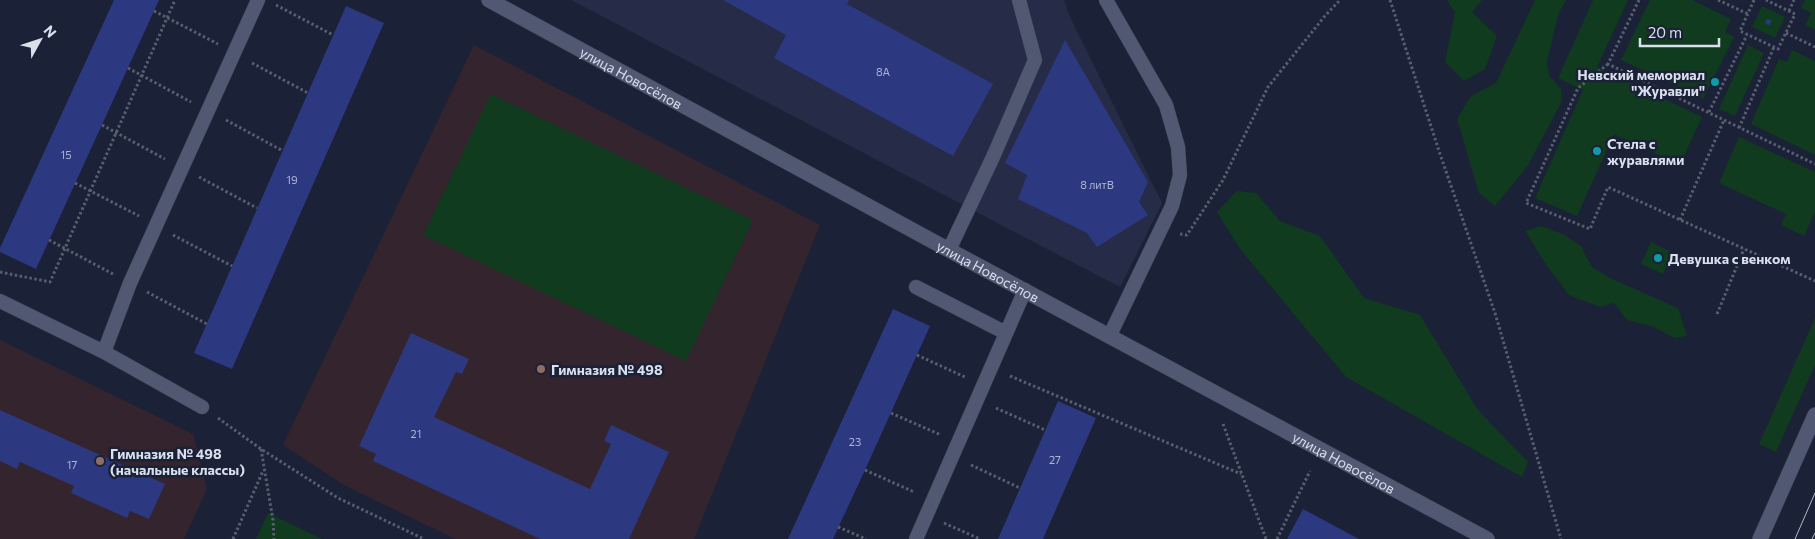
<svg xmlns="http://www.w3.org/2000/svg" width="1815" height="539" font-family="Commissioner,sans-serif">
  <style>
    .built { fill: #262c47 }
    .education { fill: #34242d }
    .green { fill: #113b1f }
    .building { fill: #2c3880 }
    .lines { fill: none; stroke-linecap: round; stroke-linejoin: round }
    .lane-casing { stroke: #393d4f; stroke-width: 15 }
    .street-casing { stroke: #393d4f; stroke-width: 16 }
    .secondary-casing { stroke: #393d4f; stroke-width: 16 }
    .path { stroke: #585e71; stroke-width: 3; stroke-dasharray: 2.5 2.5; stroke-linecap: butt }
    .lane { stroke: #515872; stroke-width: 14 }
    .street { stroke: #515872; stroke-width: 15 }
    .secondary { stroke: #515872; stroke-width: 15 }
    .tram { stroke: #b2b7c7; stroke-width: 1 }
    .culture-dot { fill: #0f9aa8; stroke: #1b2136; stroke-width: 2 }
    .education-dot { fill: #8d6e63; stroke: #1b2136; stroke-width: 2 }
    .labels { text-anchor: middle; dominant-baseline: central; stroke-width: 5; stroke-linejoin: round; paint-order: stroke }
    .number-label { font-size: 11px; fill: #aeb5d2 }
    .poi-label { font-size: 14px; font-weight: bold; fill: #dadfee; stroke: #1b2136; text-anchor: start }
    .street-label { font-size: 14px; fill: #dadfee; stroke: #1b2136 }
  </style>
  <rect width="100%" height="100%" fill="#1b2136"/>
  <path class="built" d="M571 0H1064L1070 17 1162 203 1120 287Z"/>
  <path class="education" d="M474 45 820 225 694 539H455L344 485 283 445Z
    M0 340 193 434 207 489 184 539H0Z"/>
  <path class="green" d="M1447 0H1482L1472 12 1497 36 1485 69 1464 81 1445 62 1455 13Z
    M1535 0H1566L1558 15 1547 62 1549 75 1561 89 1562 101 1527 167 1495 206 1479 193 1457 119 1471 96 1496 83Z
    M1593 0H1628L1597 67 1702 117 1680 165 1614 134 1577 216 1535 198 1583 90 1558 78Z
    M1650 0H1692L1731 19 1725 32 1734 37 1703 99 1621 60Z
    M1805 0H1815V30L1805 25 1811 13 1801 8Z
    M1762 6 1785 17 1775 38 1752 27Z
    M1748 45 1764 53 1735 116 1719 109Z
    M1792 50 1815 61V155L1751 124 1779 59 1787 62Z
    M491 94 753 220 686 361 423 235Z
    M1739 137 1815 172V212L1804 236 1781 225 1786 214 1719 183Z
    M1237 191 1256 193 1280 221 1320 236 1364 298 1420 315 1478 410 1528 462 1522 477 1346 377 1240 249 1217 212Z
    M1541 226 1563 234 1581 246 1592 267 1610 278 1678 308 1687 336 1674 338 1654 327 1627 320 1614 303 1600 307 1569 295 1547 266 1525 231Z
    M1651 242 1673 253 1663 274 1641 264Z
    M1815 318V365L1776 452 1759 444Z
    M268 513 322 539H256Z"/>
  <path class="building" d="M114 0H159L36 269 0 252V248Z
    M723 0H849L847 4 993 84 953 156 774 58 786 35Z
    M346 6 384 23 232 369 194 353Z
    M1767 19 1772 21 1769 25 1765 23Z
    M1065 40 1148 182 1139 202 1148 215 1097 247 1087 233 1018 199 1027 175 1005 163Z
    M893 309 930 326 865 470 833 539H788Z
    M411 333 469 359 462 374 456 372 434 417 590 489 611 444 604 441 611 425 669 452 629 539H540L373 461 376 454 359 446Z
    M1058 401 1096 418 1043 539H998Z
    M0 410 165 484 149 519 130 511 127 518 71 493 74 486 20 462 17 469 0 461Z
    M1303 509 1359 539H1287Z"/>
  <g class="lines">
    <g class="lane-casing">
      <path id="lane" d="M1106 0 1166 105 1178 147 1180 175 1172 206 1110 335
        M949 250 993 157 1035 60 1019 0
        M916 287 1006 333
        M0 301 104 352 202 407
        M104 352 130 283 258 0
        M916 539 1025 290"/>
    </g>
    <g class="street-casing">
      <g id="street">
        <path id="s1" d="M489 0 949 250 1487 539"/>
      </g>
    </g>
    <g class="secondary-casing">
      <path id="secondary" d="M1760 539 1815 415"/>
    </g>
    <path class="path" d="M1390 0 1440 154 1495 313 1561 539
      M1639 0 1608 64 1815 164
      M1718 0 1748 14
      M1754 0 1740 31 1778 49 1795 14 1766 0
      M276 5 333 35
      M154 11 218 44
      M1789 11 1794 0
      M1786 33 1815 47
      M252 63 308 93
      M1608 64 1578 88 1526 203 1590 229 1608 187 1815 281
      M128 68 191 102
      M1709 112 1747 35
      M226 120 283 151
      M102 125 165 159
      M1739 128 1774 47
      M199 177 257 208
      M75 183 139 216
      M1680 220 1724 120
      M1180 234 1187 235 1223 180 1268 87 1324 17 1340 0
      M173 235 232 266
      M49 240 113 274
      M0 272 50 282 175 0
      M147 292 207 324
      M1717 314 1744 249
      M917 355 967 378
      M1010 376 1241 474
      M996 408 1045 430
      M891 413 941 435
      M218 418 261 449 338 498 424 539
      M1223 424 1266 539
      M261 449 273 520 274 539
      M971 465 1020 488
      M865 470 914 492
      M944 523 980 539
      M838 527 866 539
      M233 539 263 471
      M1277 539 1310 471"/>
    <use href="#lane" class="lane"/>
    <use href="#street" class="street"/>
    <use href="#secondary" class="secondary"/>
    <path class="tram" d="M1795 539 1815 493
      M1812 539 1815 533"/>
  </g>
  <g class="culture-dot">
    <circle cx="1715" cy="82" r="5"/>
    <circle cx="1597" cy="151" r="5"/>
    <circle cx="1658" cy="258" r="5"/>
  </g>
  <g class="education-dot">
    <circle cx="541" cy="369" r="5"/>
    <circle cx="100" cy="461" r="5"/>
  </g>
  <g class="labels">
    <g class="number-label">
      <text x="883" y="71">8А</text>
      <text x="66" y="154">15</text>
      <text x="292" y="179">19</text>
      <text x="1097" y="184">8 литВ</text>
      <text x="416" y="433">21</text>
      <text x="855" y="441">23</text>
      <text x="1055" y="459">27</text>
      <text x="72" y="464">17</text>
    </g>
    <g class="poi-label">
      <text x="1705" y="74" text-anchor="end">Невский мемориал<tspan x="1705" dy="16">"Журавли"</tspan></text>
      <text x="1607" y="143">Стела с<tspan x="1607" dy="16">журавлями</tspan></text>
      <text x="1668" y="258">Девушка с венком</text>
      <text x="551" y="369">Гимназия № 498</text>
      <text x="110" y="453">Гимназия № 498<tspan x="110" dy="16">(начальные классы)</tspan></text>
    </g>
    <g class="street-label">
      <text stroke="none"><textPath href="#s1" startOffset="162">улица Новосёлов</textPath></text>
      <text stroke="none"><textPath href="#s1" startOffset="568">улица Новосёлов</textPath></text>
      <text stroke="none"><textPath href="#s1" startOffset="972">улица Новосёлов</textPath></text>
    </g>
  </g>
  <g transform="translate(40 40) rotate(50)" stroke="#1b2136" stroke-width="4" paint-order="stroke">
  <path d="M0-4L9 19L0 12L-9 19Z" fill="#dadfee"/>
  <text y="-8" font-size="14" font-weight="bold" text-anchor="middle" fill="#dadfee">N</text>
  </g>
  <path d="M1640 38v8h79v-8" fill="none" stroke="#dadfee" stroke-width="2.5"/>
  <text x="1648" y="38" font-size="15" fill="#dadfee" stroke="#1b2136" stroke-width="4" paint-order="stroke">20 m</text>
</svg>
